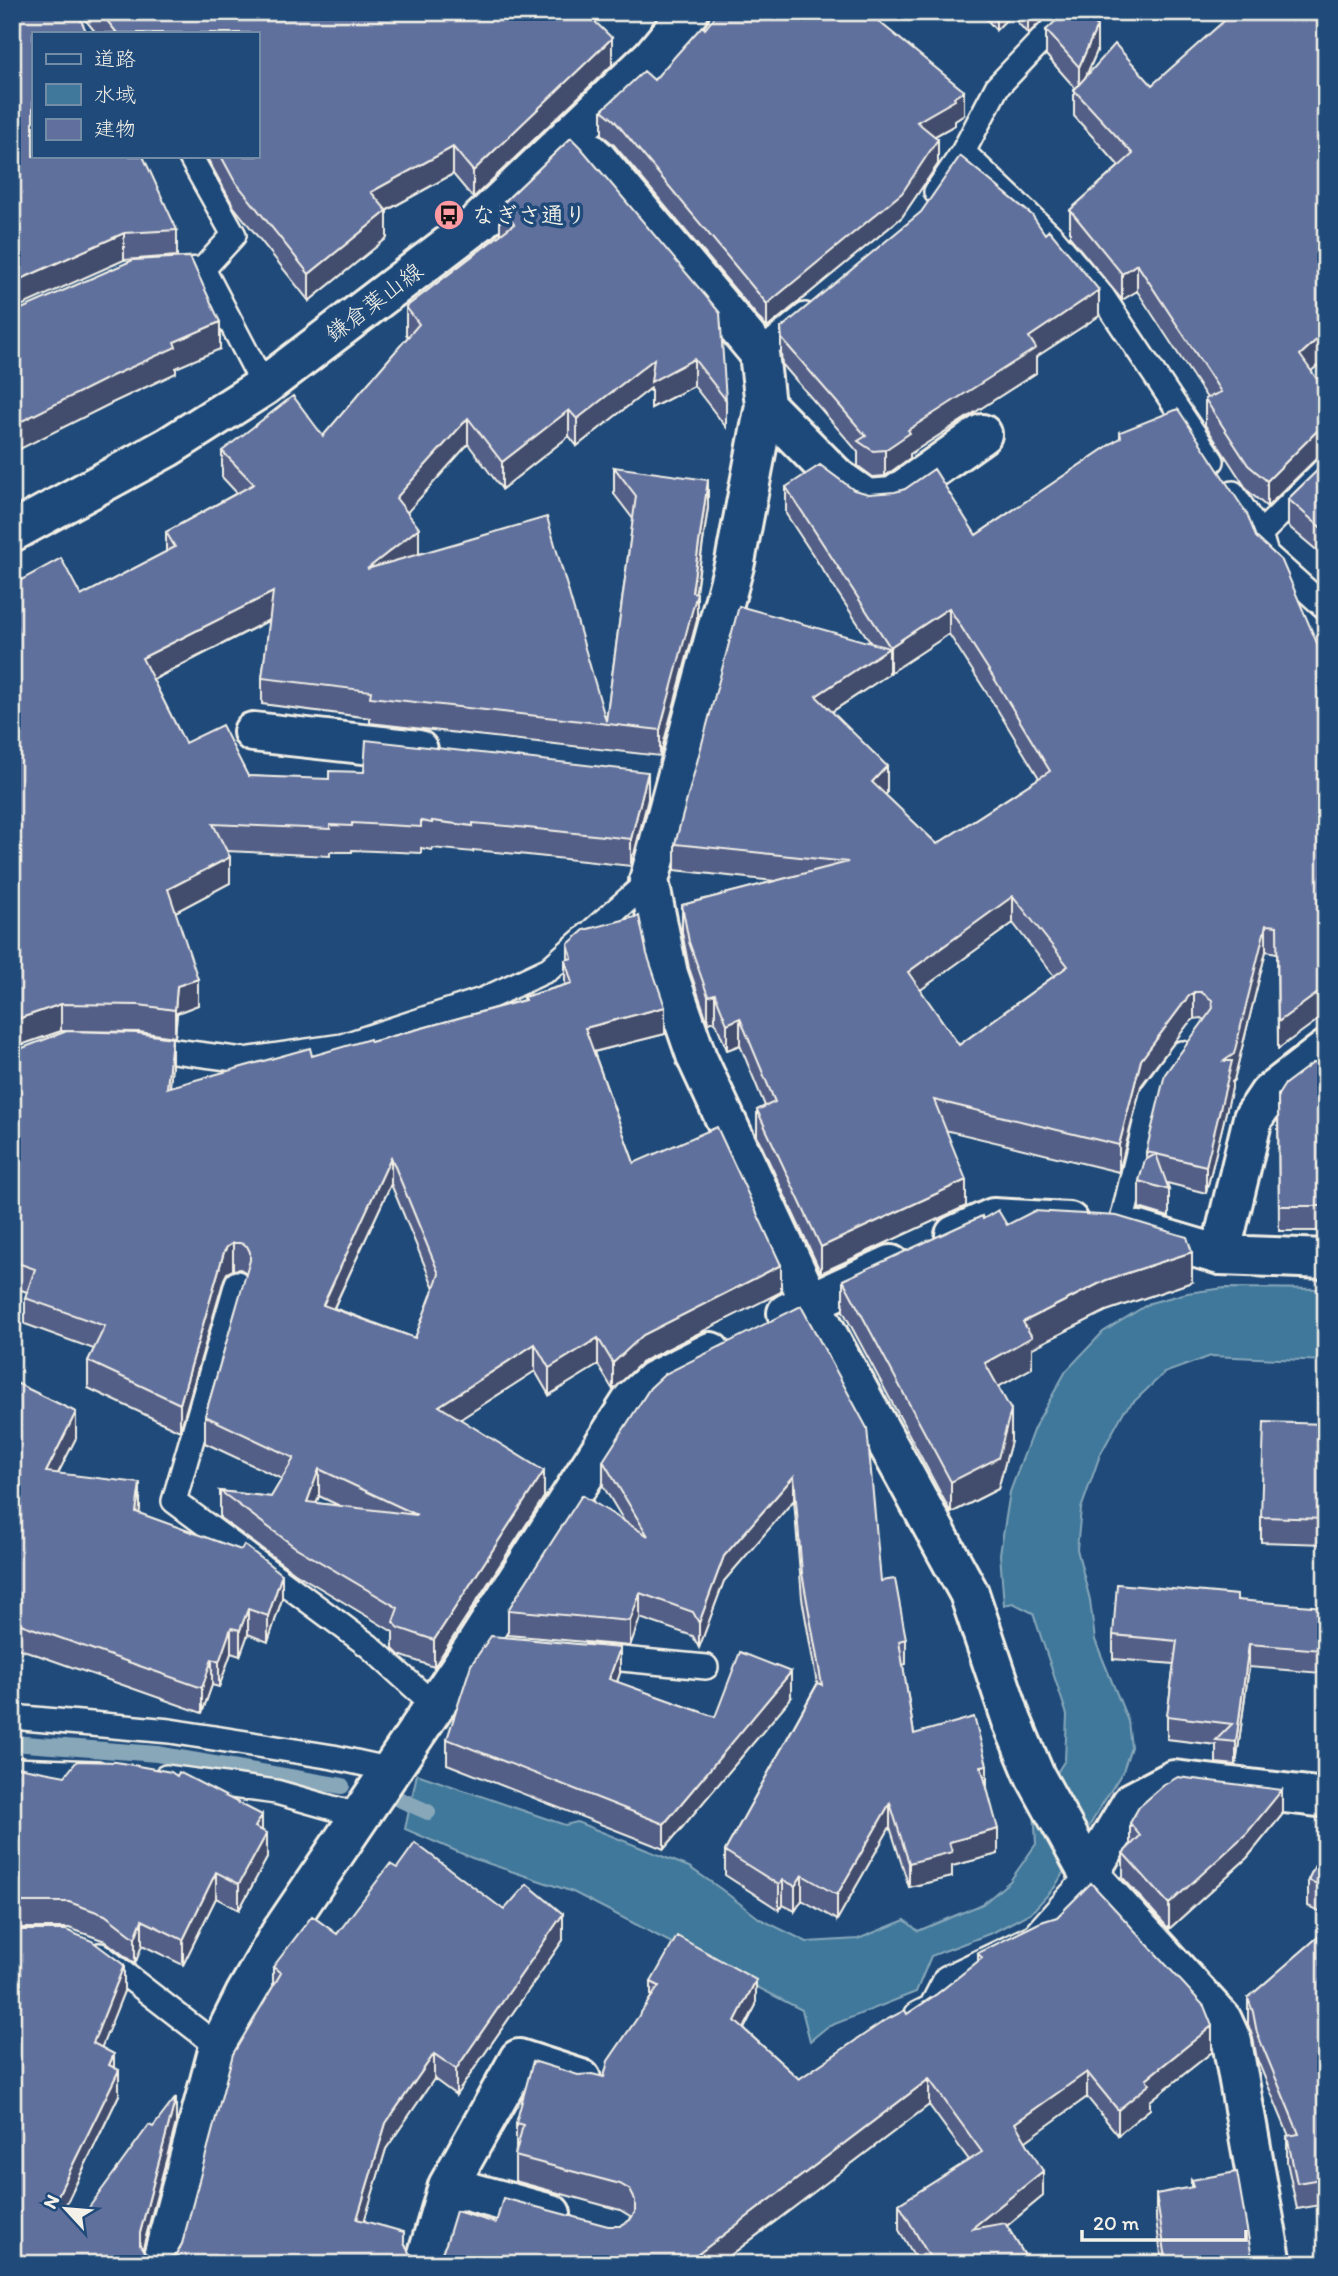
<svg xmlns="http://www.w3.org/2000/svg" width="1338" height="2276" font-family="Itim,'Klee One',sans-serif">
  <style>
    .water { fill: #40789b; stroke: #88a8ba; stroke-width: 2 }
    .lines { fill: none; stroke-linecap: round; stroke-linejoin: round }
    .stream { stroke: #88a8ba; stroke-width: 16 }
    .service-casing { stroke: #f4f1e8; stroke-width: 28 }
    .minor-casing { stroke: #f4f1e8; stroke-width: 44 }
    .secondary-casing { stroke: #f4f1e8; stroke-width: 44 }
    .service { stroke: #1f4a7a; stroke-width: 23 }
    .minor { stroke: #1f4a7a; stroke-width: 38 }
    .secondary { stroke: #1f4a7a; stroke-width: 38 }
    .wall { fill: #535f87; stroke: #f4f1e8; stroke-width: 2; fill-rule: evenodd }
    .shaded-wall { fill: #434e6e; stroke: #f4f1e8; stroke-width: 2 }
    .building { fill: #606f9d; stroke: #f4f1e8; stroke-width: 2; fill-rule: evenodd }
    .labels { text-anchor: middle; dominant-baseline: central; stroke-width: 7; stroke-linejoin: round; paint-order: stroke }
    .poi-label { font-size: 23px; font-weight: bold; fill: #f4f1e8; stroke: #1f4a7a; text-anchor: start }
    .street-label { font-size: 23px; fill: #f4f1e8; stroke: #1f4a7a }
  </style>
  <rect width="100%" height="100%" fill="#1f4a7a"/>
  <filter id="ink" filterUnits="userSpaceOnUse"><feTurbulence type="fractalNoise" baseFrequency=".0143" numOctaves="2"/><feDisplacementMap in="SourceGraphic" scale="14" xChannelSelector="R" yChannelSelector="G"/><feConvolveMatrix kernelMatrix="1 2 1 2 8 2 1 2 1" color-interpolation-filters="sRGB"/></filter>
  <g filter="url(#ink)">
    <path class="water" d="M1225 1288 1326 1289V1361L1211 1356 1164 1373 1124 1411 1100 1455 1081 1509 1077 1549 1090 1600 1095 1640 1128 1721 1131 1747 1123 1771 1098 1811 1055 1887 1032 1912 994 1932 931 1956 916 1992 827 2027 810 2041 802 2010 573 1892 472 1858 405 1829 417 1774 565 1825 577 1822 689 1867 721 1889 760 1919 807 1942 858 1939 905 1920 918 1931 983 1904 1010 1881 1036 1844 1034 1809 1065 1760 1067 1715 1033 1613 1013 1603 1004 1605 1000 1554 1010 1492 1034 1428 1066 1371 1103 1332 1150 1303 1187 1293Z"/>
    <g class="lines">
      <path class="stream" d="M12 1743 157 1754 342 1786
        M392 1796 428 1812"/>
      <g class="service-casing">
        <path id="service" d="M963 152 1052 237 1103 297 1212 461
          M190 156 234 235 203 269
          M936 192 963 152 997 87 1056 25 1073 12
          M165 271 203 269 264 386
          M759 353 805 315
          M1233 493 1260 534 1266 554 1326 608
          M1260 534 1326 468
          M144 1047 243 1060 342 1046 485 999 549 969 649 881
          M1121 1225 1152 1094 1182 1053
          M237 1283 174 1501 369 1646 435 1706
          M590 1656 706 1667
          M12 1717 170 1731 333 1757 392 1770
          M12 1770 97 1773
          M166 1777 276 1792 361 1816
          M100 1955 219 2047
          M917 2014 931 2007 946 1978 1034 1936 1089 1874"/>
      </g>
      <g class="minor-casing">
        <path id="minor" d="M570 135 597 159 759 353 765 405 735 562 649 881 668 974 697 1058 810 1302 969 1593 1012 1721 1035 1776 1089 1874 1222 2020 1232 2042 1272 2264
          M765 405 837 478 867 499 893 497 982 434
          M253 732 418 750
          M1139 1231 1220 1255 1326 1259
          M955 1235 993 1218 1069 1222
          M1220 1255 1253 1118 1269 1094 1326 1050
          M787 1313 891 1265
          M1089 1874 1132 1802 1174 1780 1326 1798
          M448 2186 551 2214
          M161 2264 219 2047 245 1995 280 1934 475 1646 633 1399 653 1381 711 1352
          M425 2264 448 2186 519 2059 581 2079"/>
      </g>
      <g class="secondary-casing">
        <path id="secondary" d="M12 532 168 447 264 386 479 222 652 57 689 12"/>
      </g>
      <use href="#service" class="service"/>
      <use href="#minor" class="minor"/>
      <use href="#secondary" class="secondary"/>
    </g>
    <path class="wall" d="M12 12 177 230V256L124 260Z
      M79 12H593L589 16 612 65 473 198 453 174 386 211 387 238 309 301 234 207 206 156H257V33H96Z
      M980 12H1051L1028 34 1011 15 996 30Z
      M1326 12V358L1311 371 1326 392V455L1317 458 1267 507 1248 491 1205 425V399L1207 398 1137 291 1122 300 1070 237V210L1119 166 1074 116V90L1075 88 1046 55V30L1097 51 1086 77 1152 85Z
      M719 16 964 115 955 121V125L935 136 938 164 902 217 767 328 614 145 602 135V110L654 80Z
      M571 138 726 400V427L694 386 651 408V388L577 446 569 436 502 489 468 444 407 512 419 554 606 721 633 519 614 494V467L708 507 696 593 697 620 660 756 370 723V718L262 704V678L270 620 153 680 185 743 248 776 648 799 631 866 518 854 473 850V852L432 848V850L421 848V853L352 850V852H330V856L227 851 230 883 175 912 198 1005 177 1013 175 1037 139 1032 61 1031 12 1048 81 596 166 552V532L237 493 222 477V451L323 436 408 337 406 334V307L501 234 500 232V206Z
      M1099 316 1036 357V373L910 454V458L885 476 873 477 858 466V452L782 364 781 353V328Z
      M1120 432 1256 537 1282 561 1278 1049 1277 953 1266 951 1234 1080 1232 1082V1088L1206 1193 1167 1183 1169 1190V1217L1139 1208V1181L1146 1159V1152L1204 1020 1201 1018 1194 1019 1188 1024 1141 1086 1119 1172 945 1130 966 1206 821 1273 757 1136V1110L765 1106 740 1045 727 1050 715 1021 708 1023 689 968 682 932V905L775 881 675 870V844L870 642 786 514V487L854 490 976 535 1120 438ZM949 634 997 709 1039 778 937 844 885 795 887 793 832 712 889 674V671L890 673ZM1013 923 1054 976 959 1045 920 990Z
      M1326 462V558L1288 526V499Z
      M568 944 665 1034 594 1052 634 1163 781 1292 643 1361 613 1390 598 1365 549 1395 535 1371 460 1419 544 1497 434 1667 399 1655 393 1649V1632L295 1573 220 1518V1491L271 1497 282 1479 205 1443V1416L247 1273 240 1269 233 1270 227 1273 224 1279 180 1431 88 1388V1361L94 1349 25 1324V1298L27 1292 12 1287V1052L172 1065 170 1087 312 1056 371 1042 524 1000V997L565 985V960L568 959ZM391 1184 434 1288 415 1338 334 1308ZM319 1496 340 1506 316 1503Z
      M1326 1063V1231H1279L1278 1095Z
      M983 1219 1192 1282 1106 1311 1032 1348V1368L998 1387 1011 1441 998 1489 951 1513 843 1311V1280Z
      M801 1306 881 1581 906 1639V1664L903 1665 914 1734 987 1787 998 1854 952 1866V1877L909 1887 890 1827 837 1920 802 1900 795 1911 783 1905 779 1910 725 1875V1851L817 1684 802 1598 794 1500 724 1581 699 1648 693 1636 640 1618 630 1646 508 1635V1610L624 1521 603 1486V1461Z
      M12 1381 76 1438 58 1473 140 1508 139 1513 282 1599 268 1642 248 1634 240 1656 231 1653 219 1687 212 1685 202 1713 12 1646Z
      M1326 1424V1544L1261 1542V1517Z
      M1237 1600 1324 1631 1321 1673 1249 1667 1236 1765 1216 1763V1745L1167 1739V1716L1174 1664 1113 1659V1635Z
      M620 1673 617 1682 715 1717 791 1698 664 1849 447 1764V1739Z
      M12 1766 262 1830 267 1858 239 1910 216 1898 183 1965 142 1945 135 1964 105 1941 69 1928H12Z
      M1282 1815 1247 1858 1169 1929 1123 1878V1853L1130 1846V1823Z
      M1326 1843V1914L1308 1906V1880Z
      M397 1868 504 1910 563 1940 456 2095 434 2079 386 2149 364 2221 404 2243 409 2253 419 2259H431L496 2223 608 2226H620L630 2220 631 2218 630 2216 620 2210 515 2181V2156L516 2149V2123L578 2075 604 2077 651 1997V1982L756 2005 744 2029 799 2079 907 2014 937 1994 978 1962V1953L1212 2052 1150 2101V2109L1118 2135 1087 2097 1025 2141 1043 2196 1007 2226 1030 2264H919L899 2230V2204L969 2160 929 2105 719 2264H12L124 1991 101 2048 114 2067 119 2095 65 2207 82 2217 153 2127 176 2123 143 2249 145 2253 156 2260 167 2259 176 2254 182 2244 273 1987V1967L337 1934Z
      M1326 1930 1322 2210 1320 2205 1297 2209 1287 2162V2136H1289L1257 2059 1253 2038 1248 2024V1998Z
      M1191 2180 1252 2258V2264H1156L1162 2261 1156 2220V2194L1191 2188Z"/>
    <path class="shaded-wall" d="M996 12H1011V15L996 30Z
      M1028 12H1051L1028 34Z
      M1097 26V51L1079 92V67Z
      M612 38V65L473 198V171Z
      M964 91V115L955 121V125L917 146V122Z
      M938 139V164L902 217 767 328V304Z
      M453 147V174L371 219V192Z
      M387 211V238L309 301V274Z
      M124 233V260L12 310V283Z
      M1137 264V291L1122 300V274Z
      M1099 290V316L1036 357V373L910 454V458L885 476V450L908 430 1029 337Z
      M220 322V349L176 368V373L112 403 12 453V426L174 342Z
      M1326 331V358L1300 381V355Z
      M654 359H694V386L651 408V388L577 446V419Z
      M569 410V436L502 489V462Z
      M468 418V444L396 525V498Z
      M1326 429V455L1317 458 1267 507V481L1317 431Z
      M708 480V507L694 603 697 593V620L660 756V730L692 592Z
      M419 528V555L367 569Z
      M273 592V618L142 685V658Z
      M949 608V634L890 673V647Z
      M889 648V674L816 722V696Z
      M887 766V793L872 808V782Z
      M648 772V799L631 866V839Z
      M230 857V883L168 916V889Z
      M1013 896V923L908 999V972Z
      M1266 925V951L1234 1080 1232 1082V1088L1206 1193V1166L1224 1061Z
      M198 979V1005L177 1013 175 1037V1010L177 986Z
      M1326 987V1014L1278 1049V1022Z
      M1194 992V1019L1188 1024 1141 1086 1119 1172V1145L1141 1060 1188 997Z
      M715 994V1021L708 1023V996Z
      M61 1004V1031L12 1048V1021Z
      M665 1007V1034L585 1054V1028Z
      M740 1018V1045L727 1050V1024Z
      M172 1038V1065L167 1114V1088Z
      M391 1157V1184L323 1331V1305Z
      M966 1180V1206L821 1273V1247Z
      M233 1243V1270L227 1273 224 1279 180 1431V1404L224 1252 227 1247Z
      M1192 1252V1282L1106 1311 1032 1348V1368L985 1394V1363L1023 1322 1106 1280Z
      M781 1265V1292L643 1361 613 1390V1363L643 1335Z
      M598 1338V1365L549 1395V1368Z
      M535 1344V1371L439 1433V1406Z
      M1011 1410V1441L998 1489 951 1513V1482Z
      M76 1412V1438L46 1497V1472Z
      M319 1469V1496L307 1528V1502Z
      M544 1471V1497L434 1667V1640Z
      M794 1476V1500L724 1581 699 1648V1623L724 1556Z
      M140 1483V1508L136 1537V1512Z
      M282 1574V1599L268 1642V1616Z
      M640 1593V1618L630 1646V1621Z
      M1324 1607V1631L1321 1673V1650Z
      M248 1609V1634L240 1656V1630Z
      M231 1628V1653L219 1687V1662Z
      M1249 1644V1667L1236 1765V1742Z
      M620 1648V1673L609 1704V1679Z
      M212 1659V1685L202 1713V1688Z
      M791 1672V1698L664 1849V1824Z
      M987 1765V1789L981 1766Z
      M1282 1790V1815L1247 1858 1169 1929V1904Z
      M890 1803V1827L837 1920V1895Z
      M262 1815V1841L255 1827Z
      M998 1829V1854L952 1866V1877L909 1887V1863L949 1842Z
      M267 1833V1858L239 1910V1884Z
      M216 1872V1898L183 1965V1940Z
      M802 1875V1900L795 1911V1886Z
      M783 1880V1905L779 1910V1885Z
      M563 1914V1940L456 2095V2069Z
      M142 1920V1945L135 1964V1938Z
      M124 1965V1991L93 2069V2043Z
      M756 1980V2005L735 2046V2021Z
      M1212 2026V2052L1150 2101V2109L1118 2135V2110L1146 2079Z
      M114 2054V2080L109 2065Z
      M434 2054V2079L386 2149 357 2245V2219L386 2123Z
      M119 2070V2095L55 2227V2201Z
      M1087 2072V2097L1015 2149V2123Z
      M929 2079V2105L719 2264H685Z
      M176 2097V2123L140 2259V2233Z
      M1043 2171V2196L971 2255V2229Z
      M1326 2183V2209L1322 2210V2184Z"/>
    <path class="building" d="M12 12H77L87 33H33V156H143L177 230 124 233 12 283Z
      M100 12H585L612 38 473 171 453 147 371 192 387 211 309 274 234 180 221 156H257V33H117Z
      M722 12H867L964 91 954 97 955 100 917 122 938 139 902 193 767 304 614 120 602 110 644 71 654 80 702 26 705 29 717 14 719 16Z
      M1065 12H1085L1097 26 1079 67 1046 30Z
      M1234 12H1326V331L1300 355 1326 392V429L1317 431 1267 481 1248 465 1205 399 1221 392 1137 264 1122 274 1070 210 1133 154 1074 90 1115 44 1152 85Z
      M571 138 581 148 720 313 726 400 694 359 651 382 654 359 577 419 569 410 502 462 468 418 396 498 419 528 367 569 547 517 606 721 636 496 614 467 708 480 692 592 697 593 660 730 370 697 371 691 262 678 273 592 142 658 185 743 222 725 248 776 329 779V771L364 772 366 740 648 772 631 839 518 827 473 823V826L432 821V823L421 821V827L352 823V826L330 825V829L213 824 230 857 168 889 198 979 177 986 175 1010 139 1005 61 1004 12 1021V585L61 558 81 596 175 547 166 532 254 484 222 451 293 396 323 436 419 324 406 307 514 224 500 206Z
      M960 156 1032 215 1045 234 1049 230 1099 290 1029 337 1036 348 908 430 910 433 885 450 873 451 858 441 866 436 782 339 781 328 921 212Z
      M190 257 220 322 174 342 176 347 112 376 12 426V311H17L133 260Z
      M1178 409 1247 514 1256 537 1282 561 1326 664V987L1278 1022 1277 926 1266 925 1234 1054 1224 1061H1232L1206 1166 1156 1154 1169 1190 1139 1181 1145 1160 1156 1154 1146 1152 1165 1074 1213 1008 1212 1000 1201 992H1194L1188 997 1141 1060 1119 1145 934 1100 966 1180 821 1247 757 1110 775 1102 740 1018 727 1024 715 994 708 996 689 942 682 905 848 862 675 844 739 606 889 648 816 696 887 766 872 782 937 844 1050 771 997 683 949 608 890 647 786 487 820 465 854 490 869 494 895 492 905 489 934 469 976 535 1121 437 1120 432ZM1013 896 1068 966 959 1045 908 972Z
      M1326 462V532L1288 499Z
      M639 916 647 954 665 1007 585 1028 634 1163 717 1127 781 1265 643 1335 613 1363 598 1338 549 1368 535 1344 439 1406 544 1471 434 1640 399 1628 393 1622 398 1608 295 1547 220 1491 271 1497 294 1458 205 1416 250 1260V1252L247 1246 240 1243H233L227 1247 224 1252 180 1404 88 1361 105 1326 25 1298 35 1269 12 1261V1052L67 1031 137 1033 172 1038 167 1088 310 1048 312 1056 370 1039 371 1042 525 1000 524 997 572 983 565 960 572 958 568 944 584 930ZM391 1157 439 1274 415 1338 323 1305ZM319 1469 417 1515 307 1502Z
      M1313 1063H1326V1206H1279L1278 1095 1285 1084Z
      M998 1210 1007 1225 1034 1211 1117 1216 1187 1237 1192 1252 1106 1280 1023 1322 1032 1337 985 1363 1011 1410 998 1458 951 1482 843 1280 982 1216 983 1219Z
      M801 1306 867 1428 881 1581 895 1579 906 1639 899 1641 914 1734 974 1717 987 1765 981 1766 998 1829 949 1842 952 1852 909 1863 890 1803 837 1895 802 1875 795 1886 783 1880 779 1885 725 1851 818 1683 822 1685 802 1573 794 1476 724 1556 699 1623 693 1612 640 1593 630 1621 508 1610 582 1495 648 1536 603 1461 650 1388 665 1374Z
      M12 1381 76 1412 46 1472 140 1483 136 1512 241 1550 244 1545 282 1574 268 1616 248 1609 240 1630 231 1628 219 1662 212 1659 202 1688 12 1621Z
      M1264 1422 1326 1424V1519L1261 1517Z
      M1117 1584 1237 1595V1600L1324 1607 1321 1650 1249 1644 1236 1742 1216 1740 1232 1724 1167 1716 1177 1641 1113 1635Z
      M491 1636 620 1648 609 1679 715 1717 740 1652 791 1672 664 1824 447 1739 471 1665Z
      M77 1761 116 1762 171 1772 177 1776 179 1772 262 1815 255 1827 267 1833 239 1884 216 1872 183 1940 142 1920 135 1938 105 1915 69 1902H12V1766L65 1776Z
      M1178 1777 1282 1790 1247 1833 1169 1904 1123 1853 1140 1836 1130 1823 1139 1807 1164 1785Z
      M415 1843 504 1910 527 1884 563 1914 456 2069 434 2054 386 2123 357 2219 404 2232V2243L409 2253 419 2259H431L441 2254 446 2244 456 2211 496 2223 503 2198 608 2226H620L630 2220 635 2212V2200L630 2190 620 2184 515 2156 523 2125 516 2123 533 2061 578 2075 592 2074 604 2077 608 2061 659 1986 651 1982 677 1936 756 1980 735 2021 799 2079 884 2021 905 2010 907 2014 937 1994 982 1958 978 1953 1041 1922 1057 1917 1091 1883 1204 2006 1212 2026 1146 2079 1150 2084 1118 2110 1087 2072 1015 2123 1043 2171 971 2229 1005 2223 1030 2264H938L935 2258 932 2261 899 2204 982 2152 929 2079 685 2264H12V1930H66L92 1941 124 1965 93 2043 114 2054 109 2065 119 2070 55 2201 82 2217 149 2125 153 2127 176 2097 140 2233V2245L145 2253 156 2260 167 2259 176 2254 182 2244 233 2054 281 1973 273 1967 312 1916 337 1934 390 1864 397 1868Z
      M1326 1843V1888L1308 1880Z
      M1326 1930V2183L1322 2184 1320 2179 1297 2183 1287 2136 1299 2134 1257 2033 1253 2012 1248 1998Z
      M1237 2172 1252 2258 1219 2264H1156L1166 2259 1156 2194 1193 2187 1191 2180Z"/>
  </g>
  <defs>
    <g id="bus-disc" transform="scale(1.575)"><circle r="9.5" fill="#ff9aa2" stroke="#1f4a7a"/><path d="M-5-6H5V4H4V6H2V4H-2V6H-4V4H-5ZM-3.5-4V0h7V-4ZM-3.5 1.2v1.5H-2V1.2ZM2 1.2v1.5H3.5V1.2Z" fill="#111"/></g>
  </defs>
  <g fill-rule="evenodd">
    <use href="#bus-disc" x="449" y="215"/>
  </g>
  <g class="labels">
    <g class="poi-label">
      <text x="472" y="215">なぎさ通り</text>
    </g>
    <g class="street-label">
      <text transform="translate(374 302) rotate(-37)">鎌倉葉山線</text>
    </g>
  </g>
  <rect width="1338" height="2276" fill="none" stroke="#1f4a7a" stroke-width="42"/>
  <rect x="21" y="21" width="1296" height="2234" fill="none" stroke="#f4f1e8" stroke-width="2.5" filter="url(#ink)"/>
  <rect x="32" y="32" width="228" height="126" fill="#1f4a7a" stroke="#748da6" stroke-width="2"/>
  <rect x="46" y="54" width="35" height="10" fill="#1f4a7a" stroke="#748da6" stroke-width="2"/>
  <text x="94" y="66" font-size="21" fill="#f4f1e8">道路</text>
  <rect x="46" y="84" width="35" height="21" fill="#40789b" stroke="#748da6" stroke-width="2"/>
  <text x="94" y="102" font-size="21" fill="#f4f1e8">水域</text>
  <rect x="46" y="119" width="35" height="21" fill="#606f9d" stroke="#748da6" stroke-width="2"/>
  <text x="94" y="136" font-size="21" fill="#f4f1e8">建物</text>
  <g transform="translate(66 2209) rotate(296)" stroke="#1f4a7a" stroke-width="5" paint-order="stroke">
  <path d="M0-5L12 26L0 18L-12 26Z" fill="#f4f1e8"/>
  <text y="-10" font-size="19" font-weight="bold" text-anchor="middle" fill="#f4f1e8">N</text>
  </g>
  <path d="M1082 2230v10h164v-10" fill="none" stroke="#f4f1e8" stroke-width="3.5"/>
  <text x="1093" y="2230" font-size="21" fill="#f4f1e8" stroke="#1f4a7a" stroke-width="5" paint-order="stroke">20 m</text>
</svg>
